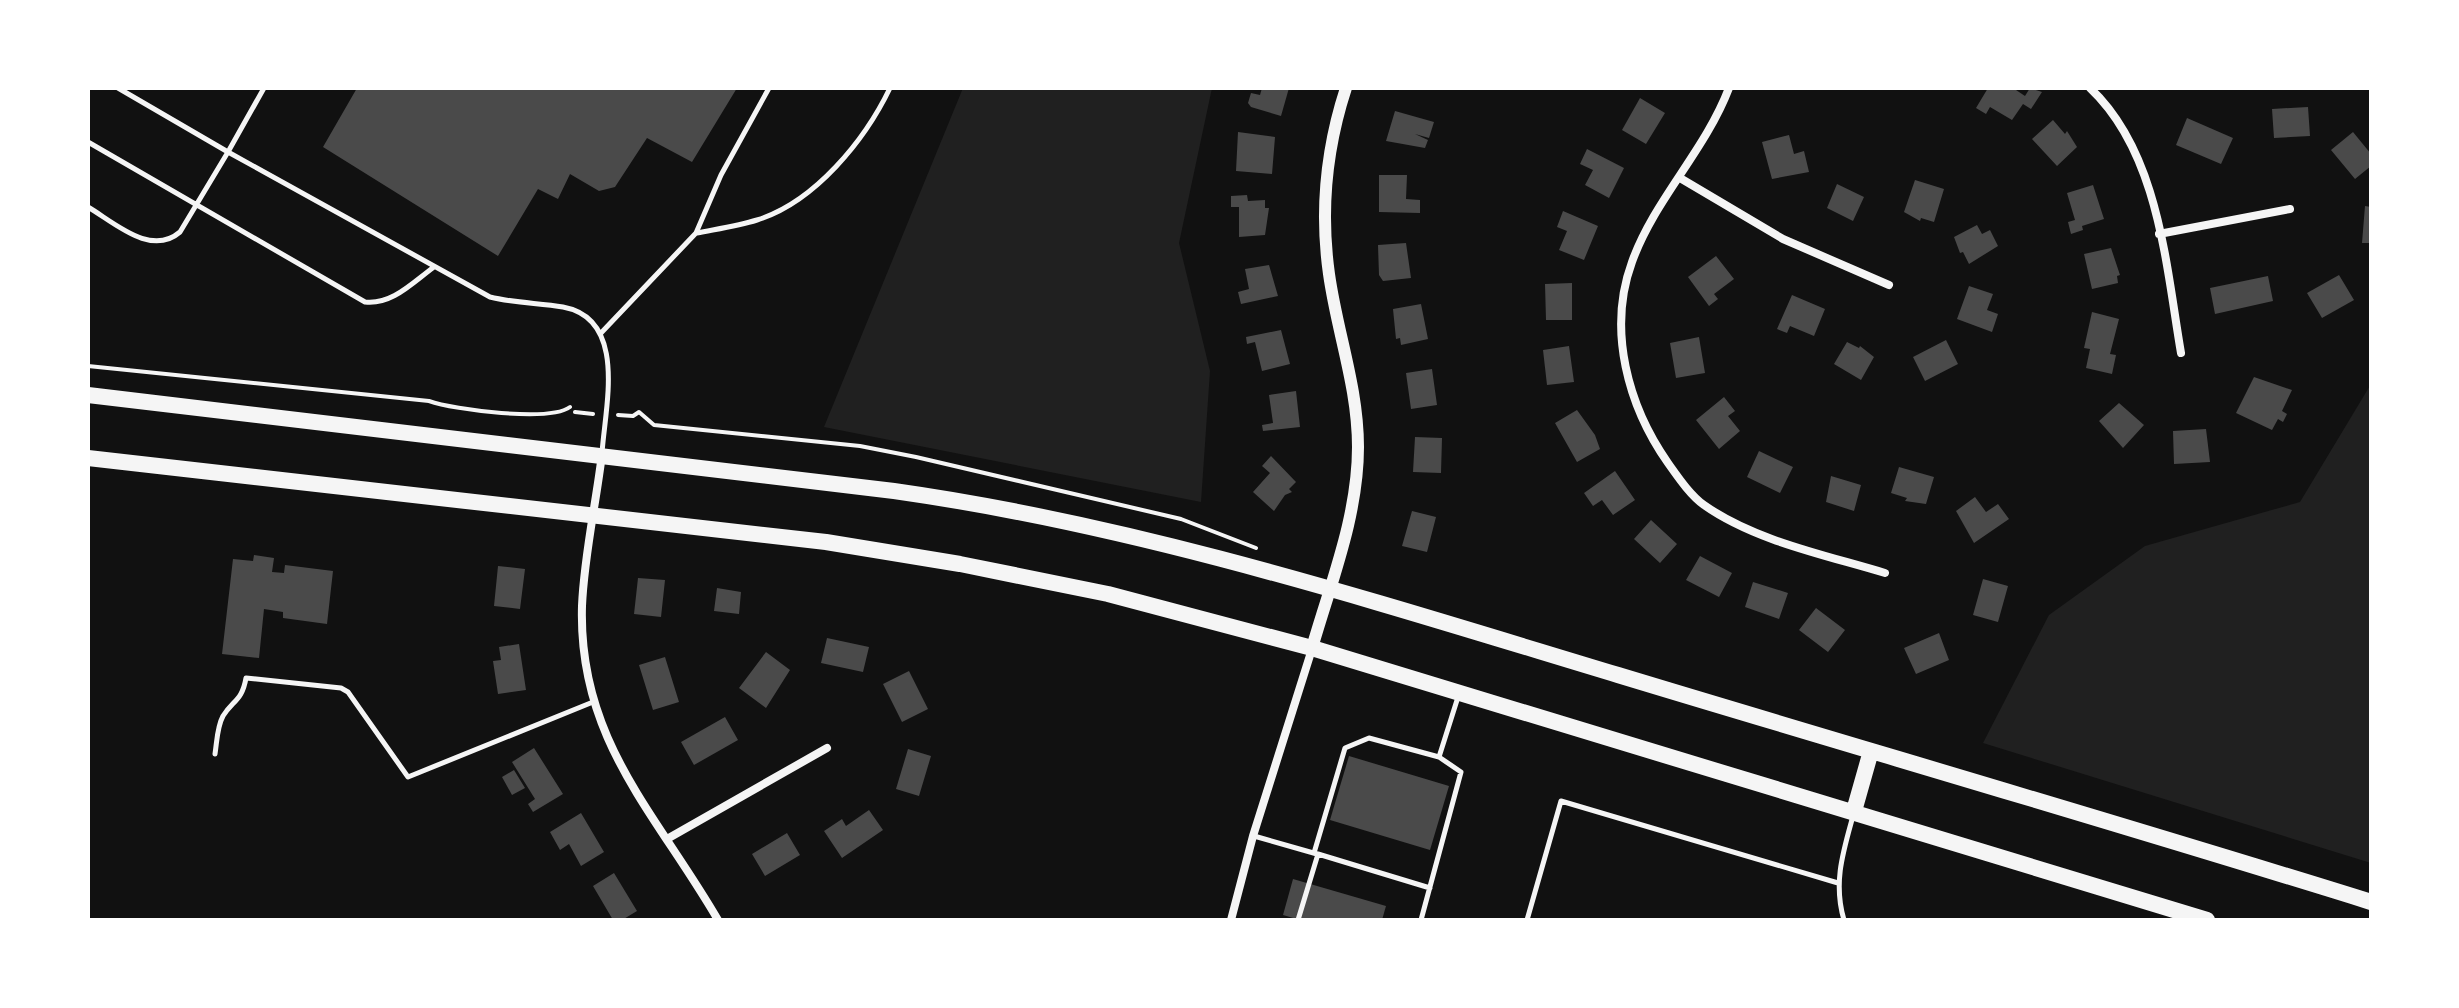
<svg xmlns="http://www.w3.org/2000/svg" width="2459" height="1008" font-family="Roboto,sans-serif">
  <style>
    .green { fill: #202020 }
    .building { fill: #4a4a4a }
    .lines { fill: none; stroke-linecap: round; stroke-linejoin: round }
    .path { stroke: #f5f5f5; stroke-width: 4 }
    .service { stroke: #f5f5f5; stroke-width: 5 }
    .minor { stroke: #f5f5f5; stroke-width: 8 }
    .tertiary { stroke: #f5f5f5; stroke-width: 12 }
    .primary { stroke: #f5f5f5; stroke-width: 16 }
  </style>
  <rect width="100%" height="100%" fill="#111"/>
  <path class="green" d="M963 88H1212L1179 243 1210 371 1201 502 824 427Z
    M2371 384V863L1983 743 2049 615 2145 546 2300 502Z"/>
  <path class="building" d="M357 88H737L692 162 647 138 615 187 599 191 570 174 558 199 538 189 498 256 323 147Z
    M1262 88H1289L1281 116 1251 107 1248 103 1251 93 1260 95Z
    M1988 88H2013L2025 96 2030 88 2042 92 2031 109 2023 104 2012 120 1990 107 1986 114 1976 108Z
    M1640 98 1665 113 1646 144 1622 130Z
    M2308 107 2310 136 2274 138 2272 109Z
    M1395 111 1434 122 1429 138 1415 134 1428 140 1425 148 1386 141Z
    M2187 118 2233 138 2221 164 2176 145Z
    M2053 120 2065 134 2067 131 2077 147 2057 166 2032 139Z
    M1238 132 1275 137 1272 174 1236 171Z
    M2353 132 2371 154V166L2355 179 2331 150Z
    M1789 135 1794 154 1804 151 1809 172 1772 179 1762 142Z
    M1587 149 1624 168 1609 198 1585 185 1593 170 1580 164Z
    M1379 175H1407L1406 199 1420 200V213L1379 212Z
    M1915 180 1944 189 1934 222 1921 218 1920 221 1904 212Z
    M1837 184 1864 197 1853 221 1827 208Z
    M2093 185 2104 219 2082 226 2083 230 2071 234 2068 222 2075 220 2067 193Z
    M1247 195 1248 201 1265 200V208H1269L1265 235 1239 237V207H1231V196Z
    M2365 206 2371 207V243H2362Z
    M1563 211 1598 226 1584 260 1559 250 1567 231 1557 227Z
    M1977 225 1982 234 1990 230 1998 246 1969 264 1963 252 1960 253 1954 237Z
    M1406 243 1411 278 1383 281 1379 275 1378 245Z
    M2111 248 2120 275 2117 276 2118 283 2092 289 2084 254Z
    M1716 256 1734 279 1714 294 1718 299 1709 306 1688 277Z
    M1269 265 1278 296 1241 304 1238 292 1249 289 1245 269Z
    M2339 275 2354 300 2322 318 2307 293Z
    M2268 276 2273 301 2215 314 2210 288Z
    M1572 283V320H1546L1545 284Z
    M1969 286 1993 294 1987 310 1998 314 1992 332 1957 319Z
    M1792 295 1825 309 1814 336 1790 326 1787 333 1777 329Z
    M1421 304 1428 339 1401 345 1400 338 1396 339 1393 309Z
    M2092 312 2119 319 2110 354 2116 355 2112 374 2086 368 2090 349 2084 348Z
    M1281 330 1290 364 1262 371 1255 342 1247 344 1246 337Z
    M1699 337 1705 373 1676 378 1670 343Z
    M1946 340 1958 364 1925 381 1913 357Z
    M1847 342 1859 348 1860 346 1874 357 1861 380 1834 364Z
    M1569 346 1574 382 1547 385 1543 350Z
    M1432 369 1437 405 1411 409 1406 373Z
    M2254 377 2292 390 2282 411 2287 414 2283 422 2278 419 2272 430 2236 413Z
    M1296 391 1300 427 1263 431 1262 425 1273 423 1269 395Z
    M1724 397 1735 411 1728 416 1740 431 1719 449 1696 420Z
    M2119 403 2144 425 2123 448 2099 421Z
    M1577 410 1595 435 1600 449 1577 462 1555 423Z
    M2206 429 2210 462 2174 464 2173 431Z
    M1415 437 1442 438 1441 473 1413 472Z
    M1759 451 1793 467 1780 493 1747 477Z
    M1271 456 1296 482 1289 489 1292 492 1285 495 1274 511 1253 492 1270 473 1262 466Z
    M1899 467 1934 477 1926 504 1905 501 1907 498 1891 493Z
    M1615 471 1635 500 1613 515 1602 500 1593 506 1584 493Z
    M1831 476 1861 485 1854 511 1826 502Z
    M1975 497 1986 512 1998 504 2009 519 1974 543 1956 511Z
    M1412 511 1436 517 1427 552 1402 546Z
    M1651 520 1677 544 1660 563 1634 539Z
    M254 555 274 558 272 572 284 573 285 565 333 571 327 624 283 618V612L264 609 259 658 222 654 233 559 253 561Z
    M1700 556 1732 573 1719 597 1686 580Z
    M498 566 525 569 520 609 494 606Z
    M638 578 665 580 661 617 634 614Z
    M1983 579 2008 586 1998 622 1973 615Z
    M1753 582 1788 593 1779 619 1745 607Z
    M717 588 741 592 739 614 714 611Z
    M1816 608 1845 630 1828 652 1799 630Z
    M1939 633 1949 660 1916 674 1904 648Z
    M827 638 869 647 863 672 821 663Z
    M519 644 526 690 498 694 493 661 501 660 499 647Z
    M766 652 790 670 766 708 739 688Z
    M665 657 679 702 653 710 639 665Z
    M909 671 928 709 902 722 883 684Z
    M725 717 738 740 694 765 681 742Z
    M534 748 563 794 533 812 528 804 535 799 512 762Z
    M908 749 931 756 919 796 896 789Z
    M1349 756 1449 786 1430 850 1330 820Z
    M514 770 525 788 512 795 502 777Z
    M869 810 883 830 842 858 824 831 842 819 846 826Z
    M581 813 604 852 581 866 569 844 560 850 550 832Z
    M787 833 800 855 765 876 752 854Z
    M614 873 637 911 622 920H613L593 886Z
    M1293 879 1386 906 1382 920H1300L1283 915Z"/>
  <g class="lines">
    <path class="path" d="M88 366 429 401C454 410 550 422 570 407
      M575 412 593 414
      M618 415 633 416 639 412 654 425 860 446 916 457 1181 519 1256 548"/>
    <path class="service" d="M264 88 228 152 490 297C514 303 539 303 563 307 628 319 605 407 602 453
      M88 142 365 302C392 305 412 283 434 267
      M88 207C115 223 151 257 180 232L228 152 118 88
      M697 233C717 229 738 226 757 220 815 202 865 140 890 88
      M601 333 696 233 721 175 769 88
      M215 754C217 741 217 727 223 716 233 700 242 701 246 678L341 688 348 692 408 777 593 702
      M1254 836 1317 854
      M1314 853 1345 748 1369 738 1439 757
      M1298 920 1318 854 1430 888
      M1421 920 1461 772 1439 757 1458 697
      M1527 920 1561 801 1838 883
      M1844 920C1833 883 1843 852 1853 816"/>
    <path class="minor" d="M1729 88C1705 151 1654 200 1632 262 1607 330 1628 406 1668 463 1678 477 1690 495 1704 505 1755 541 1826 555 1885 573
      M2090 88C2159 153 2166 266 2181 353
      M1680 178 1783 239 1889 285
      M2159 234 2290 209
      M602 454C596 504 584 556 582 606 578 740 656 813 718 920
      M667 839 827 748
      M1231 920 1253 836 1312 649"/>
    <path class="tertiary" d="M1312 648C1331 582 1358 516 1358 447 1358 387 1337 332 1329 274 1320 210 1326 149 1346 88"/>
    <path class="primary" d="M88 395 894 491C1142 526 1379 603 1618 675 1869 751 2121 824 2371 902
      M88 458 826 542 960 564 1108 594 1312 648 2207 920
      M1854 811 1871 751"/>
  </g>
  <rect width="2459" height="1008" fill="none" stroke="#ffffff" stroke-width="180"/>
</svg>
